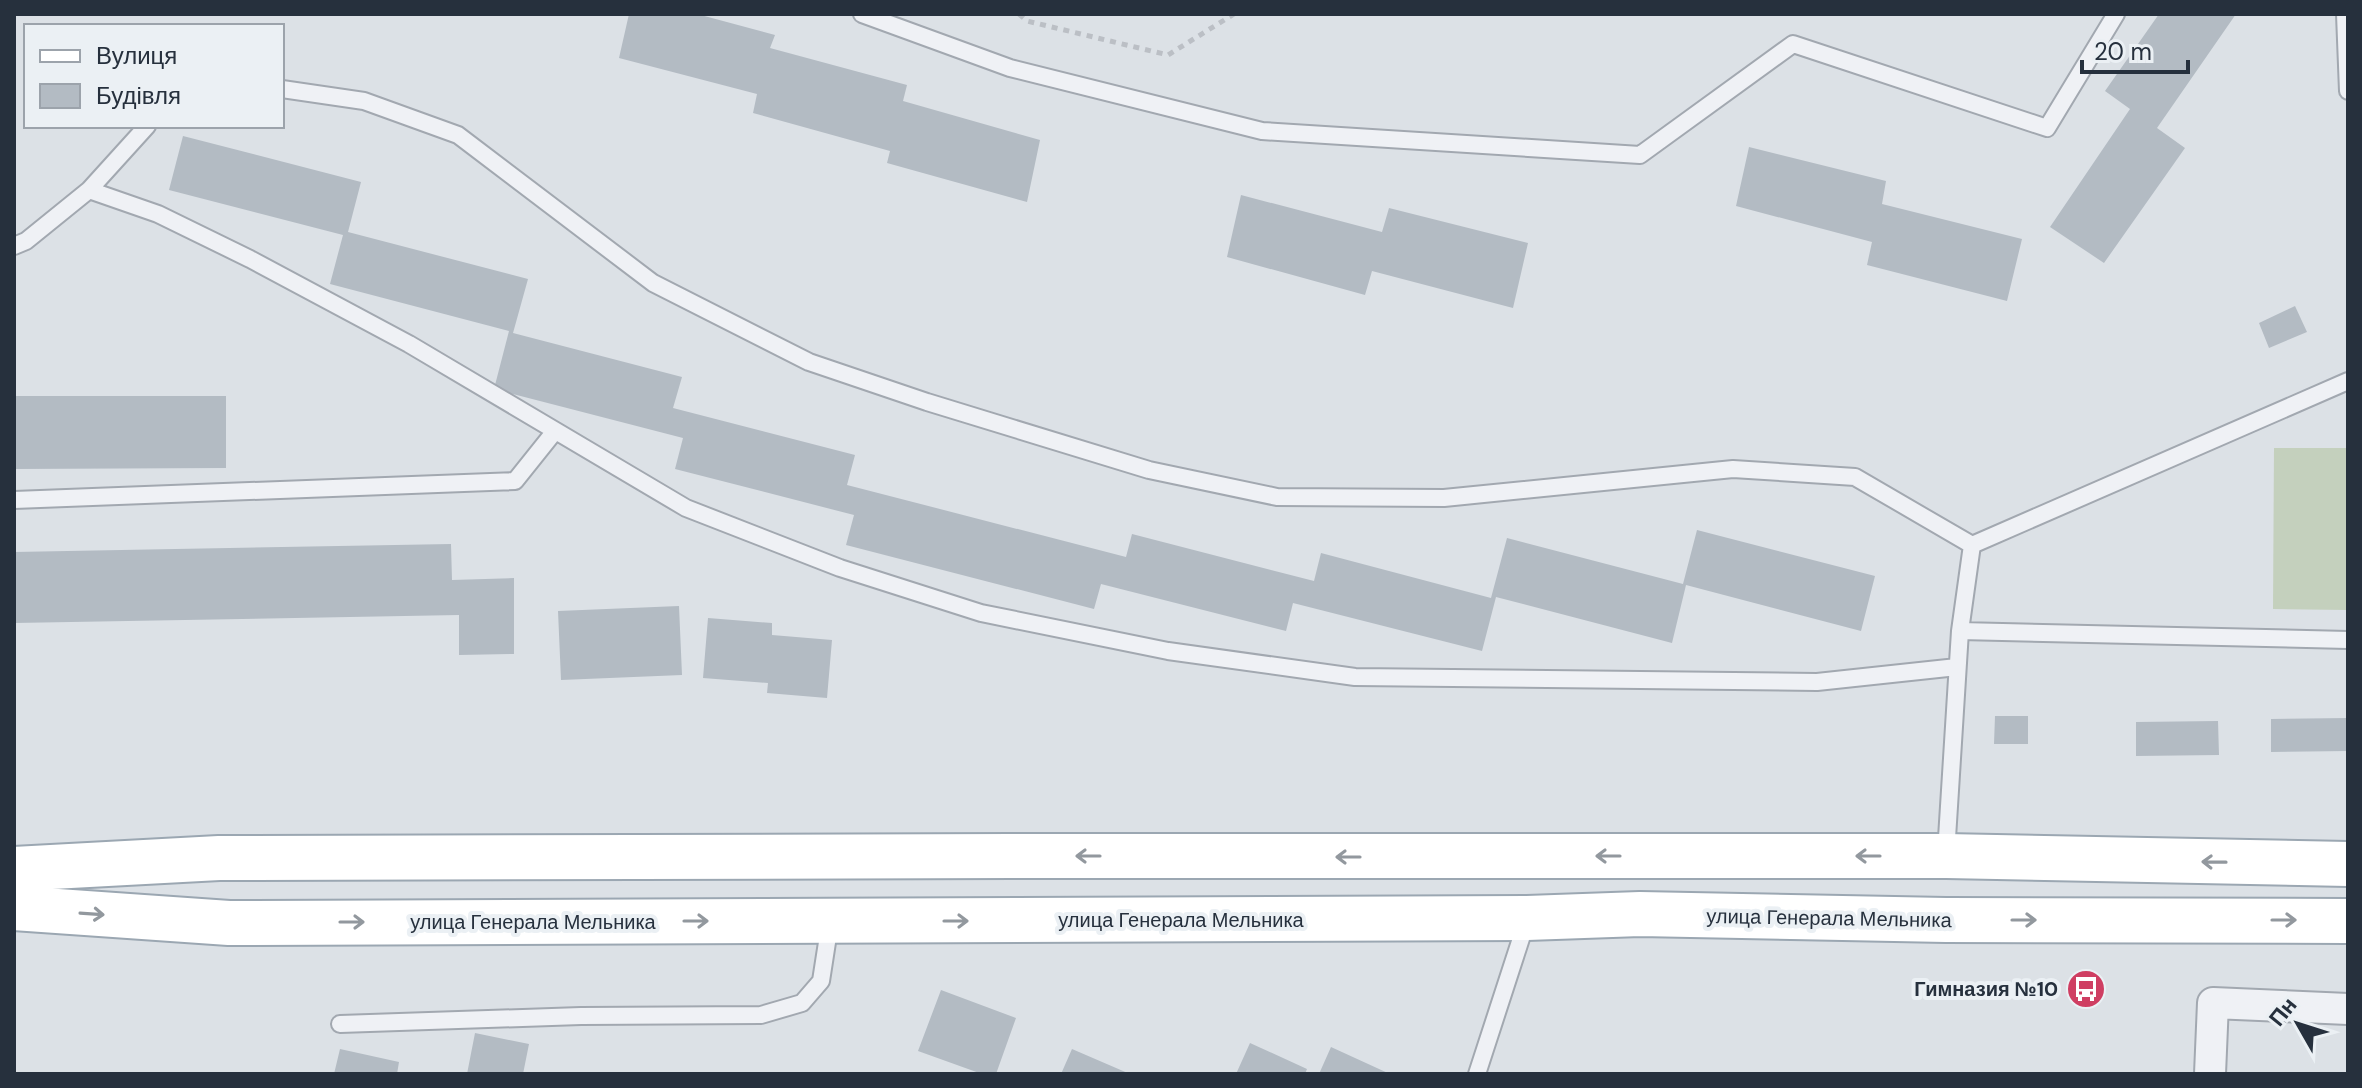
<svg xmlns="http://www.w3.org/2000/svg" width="2362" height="1088" font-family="'DM Sans',sans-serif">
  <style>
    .garden { fill: #c4d0bd }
    .building { fill: #b3bbc3 }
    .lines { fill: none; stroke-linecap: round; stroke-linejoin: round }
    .service-casing { stroke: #a2a8b0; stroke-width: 20 }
    .minor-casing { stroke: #a2a8b0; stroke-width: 34 }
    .primary-casing { stroke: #9ba7b2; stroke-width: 48 }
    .path { stroke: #bbbfc5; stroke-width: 5; stroke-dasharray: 6 6; stroke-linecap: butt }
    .service { stroke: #eff1f5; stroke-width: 16 }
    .minor { stroke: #eff1f5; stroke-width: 30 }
    .primary { stroke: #fff; stroke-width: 44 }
    .oneway { stroke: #92989e }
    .labels { text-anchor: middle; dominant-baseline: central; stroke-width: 8; stroke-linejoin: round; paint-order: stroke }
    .street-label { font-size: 20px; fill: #26303d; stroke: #ebf0f4 }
    .poi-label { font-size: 20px; font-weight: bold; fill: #26303d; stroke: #ebf0f4; text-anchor: end }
  </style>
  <rect width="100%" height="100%" fill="#dce1e6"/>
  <path class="garden" d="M2274 448H2348V610L2273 609Z"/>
  <path class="building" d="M629 14H697L775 35 770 48 907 85 903 101 1040 140 1027 202 887 163 890 151 753 113 757 94 619 58Z
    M2159 14H2236L2157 128 2185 148 2104 263 2050 227 2130 109 2105 91Z
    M183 136 361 182 348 232 528 279 513 333 682 377 673 408 855 455 847 485 1126 557 1132 534 1314 581 1321 553 1491 598 1507 538 1683 584 1697 530 1875 576 1861 631 1686 585 1672 643 1496 597 1482 651 1293 603 1286 631 1101 584 1094 609 846 545 854 515 675 469 683 438 494 389 509 331 330 284 343 235 169 190Z
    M1749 147 1886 181 1882 204 2022 239 2007 301 1867 265 1872 242 1736 206Z
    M1241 195 1382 232 1389 208 1528 243 1513 308 1372 271 1365 295 1227 257Z
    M2295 306 2307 332 2269 348 2259 323Z
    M14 396H226V468L14 469Z
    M451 544 452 580 514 578V654L459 655V615L14 623V552Z
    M679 606 682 675 561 680 558 611Z
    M708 618 772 623V635L832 640 827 698 767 693 768 683 703 678Z
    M1995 716H2028V744H1994Z
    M2348 718V751L2271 752V719Z
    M2218 721 2219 755 2136 756V722Z
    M941 990 1016 1018 996 1074H982L918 1051Z
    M475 1033 529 1044 523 1074H467Z
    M1250 1043 1307 1069 1305 1074H1236Z
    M1331 1047 1390 1074H1319Z
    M340 1049 399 1062 397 1074H334Z
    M1072 1049 1130 1074H1061Z"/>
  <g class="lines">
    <g class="service-casing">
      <path id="service" d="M862 14 1010 68 1262 131 1640 155 1793 44 2047 128 2116 14
        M2345 14 2348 91
        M282 89 364 101 458 135 653 283 809 362 927 402 1149 470 1277 497 1444 498 1733 469 1855 477 1972 545
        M89 190 158 214 250 259 409 344 686 508 840 568 981 613 1168 651 1355 677 1817 682 1957 667
        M14 246 26 241 89 190 147 126
        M14 500 515 481 555 431
        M1960 631 2348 640
        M1946 854 1960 631 1972 545 2348 381
        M340 1024 581 1016 761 1015 802 1003 821 981 830 923
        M1477 1074 1527 920"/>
    </g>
    <g class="minor-casing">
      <path id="minor" d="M2210 1074 2213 1003 2348 1009"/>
    </g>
    <g class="primary-casing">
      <path id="primary" d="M14 869 219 858 1013 856H1946L2348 864
        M14 908 229 923 1527 918 1640 914 1946 920 2348 921"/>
    </g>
    <path class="path" d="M1019 14 1027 21 1168 55 1234 14"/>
    <use href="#service" class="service"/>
    <use href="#minor" class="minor"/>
    <use href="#primary" class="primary"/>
  </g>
  <defs><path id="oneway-shaft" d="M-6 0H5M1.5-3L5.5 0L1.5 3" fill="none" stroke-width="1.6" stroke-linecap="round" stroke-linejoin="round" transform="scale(2)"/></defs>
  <g class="oneway">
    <use href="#oneway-shaft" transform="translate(1088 856) rotate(-180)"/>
    <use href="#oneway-shaft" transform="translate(1608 856) rotate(180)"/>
    <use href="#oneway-shaft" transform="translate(1868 856) rotate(180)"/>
    <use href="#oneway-shaft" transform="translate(1348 857) rotate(-180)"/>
    <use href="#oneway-shaft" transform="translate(2214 862) rotate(-179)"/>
    <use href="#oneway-shaft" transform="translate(92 914) rotate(4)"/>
    <use href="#oneway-shaft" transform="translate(2024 920)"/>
    <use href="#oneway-shaft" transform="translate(2284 920)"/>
    <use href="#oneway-shaft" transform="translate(696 921)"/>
    <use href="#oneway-shaft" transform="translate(956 921)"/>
    <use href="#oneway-shaft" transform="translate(352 922)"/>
  </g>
  <defs>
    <g id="bus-disc" transform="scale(2)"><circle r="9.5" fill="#cf3e62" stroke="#ebf0f4"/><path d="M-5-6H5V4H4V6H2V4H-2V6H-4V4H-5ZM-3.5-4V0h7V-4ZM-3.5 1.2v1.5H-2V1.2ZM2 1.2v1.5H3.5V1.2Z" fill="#fff"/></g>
  </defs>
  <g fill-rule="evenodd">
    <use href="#bus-disc" x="2086" y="989"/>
  </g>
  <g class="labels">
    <g class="street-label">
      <text transform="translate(1829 918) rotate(1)">улица Генерала Мельника</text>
      <text x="1181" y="920">улица Генерала Мельника</text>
      <text x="533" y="922">улица Генерала Мельника</text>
    </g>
    <g class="poi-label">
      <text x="2058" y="989">Гимназия №10</text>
    </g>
  </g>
  <rect width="2362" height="1088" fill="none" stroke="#26303d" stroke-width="32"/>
  <rect x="24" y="24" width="260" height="104" fill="#ebf0f4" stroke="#9ca3ab" stroke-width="2"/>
  <rect x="40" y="50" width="40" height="12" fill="#ffffff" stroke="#9ca3ab" stroke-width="2"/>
  <text x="96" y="64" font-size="24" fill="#26303d">Вулиця</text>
  <rect x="40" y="84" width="40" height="24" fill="#b3bbc3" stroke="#9ca3ab" stroke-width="2"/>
  <text x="96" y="104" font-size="24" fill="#26303d">Будівля</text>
  <g transform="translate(2298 1024) rotate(309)" stroke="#ebf0f4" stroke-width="6" paint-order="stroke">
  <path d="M0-6L14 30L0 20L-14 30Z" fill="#26303d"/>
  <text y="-12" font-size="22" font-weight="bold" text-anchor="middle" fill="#26303d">Пн</text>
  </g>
  <path d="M2082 60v12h106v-12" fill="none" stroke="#26303d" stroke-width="4"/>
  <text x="2094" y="60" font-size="24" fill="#26303d" stroke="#ebf0f4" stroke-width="6" paint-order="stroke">20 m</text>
</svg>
